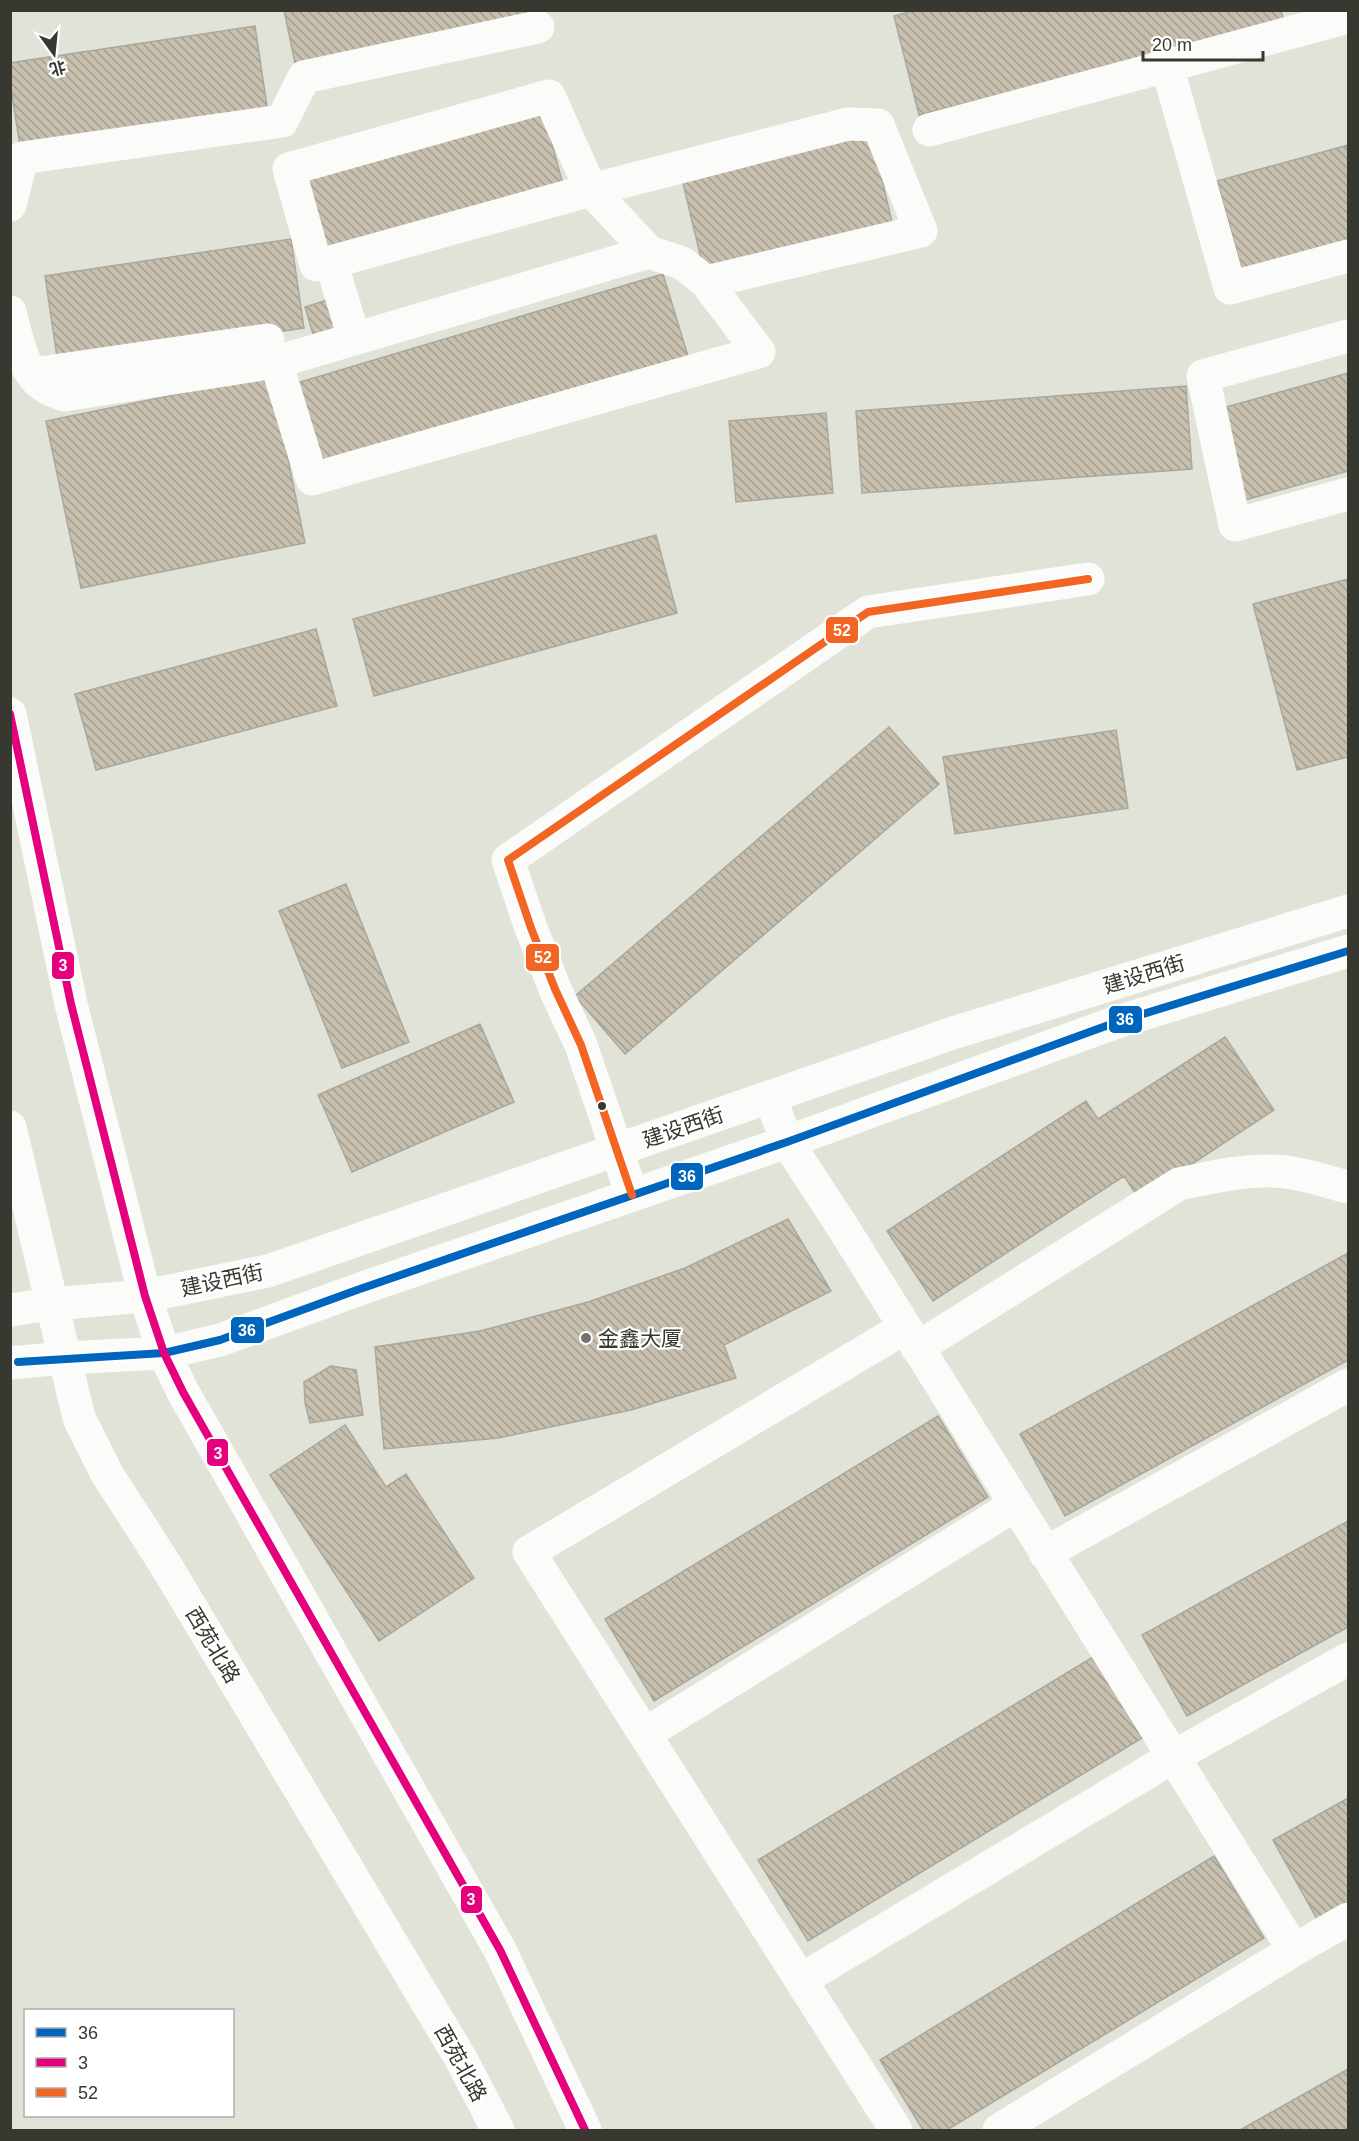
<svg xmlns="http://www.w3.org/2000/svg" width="1359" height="2141" font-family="Helvetica,'Noto Sans SC',sans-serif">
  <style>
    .building { fill: url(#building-back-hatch); stroke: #a9a89f; stroke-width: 1.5 }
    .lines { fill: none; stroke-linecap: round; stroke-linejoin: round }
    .minor { stroke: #fbfbf9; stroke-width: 33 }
    .tertiary { stroke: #fbfbf9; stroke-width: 33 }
    .secondary { stroke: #fbfbf9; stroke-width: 33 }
    .primary { stroke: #fbfbf9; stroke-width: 33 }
    .bus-1-casing { stroke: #fff; stroke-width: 12 }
    .bus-2-casing { stroke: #fff; stroke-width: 12 }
    .bus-3-casing { stroke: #fff; stroke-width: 12 }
    .bus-1 { stroke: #0065bd; stroke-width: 8 }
    .bus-2 { stroke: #e5007d; stroke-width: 8 }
    .bus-3 { stroke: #f26522; stroke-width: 8 }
    .bus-dot { fill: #373830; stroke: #fff; stroke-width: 2 }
    .poi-dot { fill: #73746b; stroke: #fff; stroke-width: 2 }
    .labels { text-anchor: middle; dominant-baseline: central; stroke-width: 4.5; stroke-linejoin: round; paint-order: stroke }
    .street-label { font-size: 21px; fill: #373830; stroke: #fff }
    .poi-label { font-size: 21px; fill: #373830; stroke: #fff; text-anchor: start }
    .line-badge { stroke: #fff; stroke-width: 2 }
    .badge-label { font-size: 16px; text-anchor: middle; font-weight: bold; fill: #fff }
  </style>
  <defs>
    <pattern id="building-back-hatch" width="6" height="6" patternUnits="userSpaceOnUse" patternTransform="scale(1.5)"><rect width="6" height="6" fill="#c8c0ae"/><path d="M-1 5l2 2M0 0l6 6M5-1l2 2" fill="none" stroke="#a39d8e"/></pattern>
  </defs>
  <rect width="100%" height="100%" fill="#e2e3d8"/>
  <path class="building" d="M284 10H537L538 16 296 68Z
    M916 10H1281L1284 23 919 115 894 16Z
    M255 26 268 113 21 152 10 83V63Z
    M543 110 565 192 321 258 299 176Z
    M871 133 892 222 703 267 682 179Z
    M1348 145V243L1243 273 1217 181Z
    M291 239 304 328 58 364 45 276Z
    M663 274 688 356 314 467 290 385Z
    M334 298 345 331 315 341 305 307Z
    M1348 373V471L1245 500 1219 409Z
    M271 375 305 543 81 588 46 421Z
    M1186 386 1192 469 862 493 856 411Z
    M826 413 833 493 736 502 729 421Z
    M656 535 677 613 374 696 353 619Z
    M1348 579V757L1297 770 1253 604Z
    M316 629 337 706 96 770 75 694Z
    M889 727 939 784 625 1054 575 996Z
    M1116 730 1128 808 955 834 943 757Z
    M346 884 409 1042 342 1068 279 911Z
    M480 1024 514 1102 352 1172 318 1095Z
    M1225 1037 1274 1110 1139 1199 1124 1176 933 1301 887 1231 1086 1101 1098 1119Z
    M788 1219 831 1291 724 1345 736 1378 631 1410 498 1438 384 1449 375 1347 480 1331 588 1302 685 1268Z
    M1348 1253V1360L1065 1516 1020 1434Z
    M331 1366 356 1370 363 1415 310 1423 305 1403 304 1382Z
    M938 1416 988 1497 654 1701 605 1619Z
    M345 1425 386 1487 406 1474 474 1578 379 1641 270 1475Z
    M1348 1521V1627L1187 1716 1142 1635Z
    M1093 1657 1142 1738 808 1941 758 1860Z
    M1348 1798V1904L1318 1921 1273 1840Z
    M1214 1856 1264 1938 947 2130H923L880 2060Z
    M1348 2069V2130H1240Z"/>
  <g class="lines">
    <path class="minor" d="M1167 66 1230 288 1348 256
      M929 130 1348 17
      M10 205 22 158 282 121 304 77 538 27
      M331 262 316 265 289 169 549 96 591 190 848 124 878 125 921 231 706 282
      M10 312C17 337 22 373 46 387 51 391 58 392 64 395L276 362 649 252 682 263 706 282 759 352 312 479 276 362
      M1348 336 1203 376 1235 525 1348 494
      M354 338 331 262 591 190 649 252
      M33 374 268 340
      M770 1097 787 1142 837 1218 1294 1950
      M917 1348 1179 1184C1209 1178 1240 1170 1271 1171 1297 1171 1324 1181 1348 1187
      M1045 1553 1348 1385
      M645 1734 1015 1505
      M801 1980 1173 1757 1348 1659
      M896 2130 529 1552 904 1328
      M999 2130 1294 1950 1348 1919"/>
    <path class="tertiary" d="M632 1195 581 1045 555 989 531 928 508 860 868 612 1088 579"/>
    <path class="secondary" d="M10 1310 51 1304 145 1296 268 1271 953 1033 1348 911
      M10 1363 64 1358 164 1353 220 1340 357 1290 787 1142 1117 1022 1348 951"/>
    <path class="primary" d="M10 714 71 1004 145 1296 164 1353 183 1392 500 1950 585 2130
      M10 1127 79 1418 107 1474 165 1564 461 2059 498 2130"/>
    <g class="bus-1-casing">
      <path id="bus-1" d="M18 1362 164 1353 220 1340 357 1290 787 1142 1117 1022 1348 951"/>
    </g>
    <g class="bus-2-casing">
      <path id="bus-2" d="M10 714 71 1004 145 1296 164 1353 183 1392 500 1950 585 2130"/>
    </g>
    <g class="bus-3-casing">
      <path id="bus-3" d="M632 1195 581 1045 555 989 531 928 508 860 868 612 1088 579"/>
    </g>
    <use href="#bus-1" class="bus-1"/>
    <use href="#bus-2" class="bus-2"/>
    <use href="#bus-3" class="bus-3"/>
  </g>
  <circle class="bus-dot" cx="602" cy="1106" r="5"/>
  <circle class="poi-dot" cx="586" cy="1338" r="6"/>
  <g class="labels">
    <g class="street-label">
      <text transform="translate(1144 974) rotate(-17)">建设西街</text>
      <text transform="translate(683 1127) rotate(-19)">建设西街</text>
      <text transform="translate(222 1280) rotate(-12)">建设西街</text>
      <text transform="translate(213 1645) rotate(59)">西苑北路</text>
      <text transform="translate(461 2063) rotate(61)">西苑北路</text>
    </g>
    <g class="poi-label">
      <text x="598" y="1338">金鑫大厦</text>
    </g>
  </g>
  <g class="line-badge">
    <rect x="825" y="616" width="34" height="28" rx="6" fill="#f26522"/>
    <rect x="525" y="943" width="35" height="29" rx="6" fill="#f26522"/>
    <rect x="51" y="951" width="24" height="29" rx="6" fill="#e5007d"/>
    <rect x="1108" y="1005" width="35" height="29" rx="6" fill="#0065bd"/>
    <rect x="670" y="1162" width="34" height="29" rx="6" fill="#0065bd"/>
    <rect x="230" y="1316" width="35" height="28" rx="6" fill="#0065bd"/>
    <rect x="206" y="1438" width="23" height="29" rx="6" fill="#e5007d"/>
    <rect x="460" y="1885" width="23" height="29" rx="6" fill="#e5007d"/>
  </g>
  <g class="badge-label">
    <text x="842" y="636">52</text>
    <text x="543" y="963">52</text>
    <text x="63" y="971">3</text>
    <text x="1125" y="1025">36</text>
    <text x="687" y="1182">36</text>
    <text x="247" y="1336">36</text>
    <text x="218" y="1459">3</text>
    <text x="471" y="1905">3</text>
  </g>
  <rect width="1359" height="2141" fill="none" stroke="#373830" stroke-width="24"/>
  <rect x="24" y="2009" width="210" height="108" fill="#ffffff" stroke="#afafac" stroke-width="1.5"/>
  <rect x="36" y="2028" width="30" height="9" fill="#0065bd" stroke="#afafac" stroke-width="1.5"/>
  <text x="78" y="2039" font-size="18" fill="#373830">36</text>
  <rect x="36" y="2058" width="30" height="9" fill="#e5007d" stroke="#afafac" stroke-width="1.5"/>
  <text x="78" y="2069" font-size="18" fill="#373830">3</text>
  <rect x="36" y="2088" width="30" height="9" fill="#f26522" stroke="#afafac" stroke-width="1.5"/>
  <text x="78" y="2099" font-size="18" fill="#373830">52</text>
  <g transform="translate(54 54) rotate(165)" stroke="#ffffff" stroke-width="4.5" paint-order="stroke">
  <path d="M0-4.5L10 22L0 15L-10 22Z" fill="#373830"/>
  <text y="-9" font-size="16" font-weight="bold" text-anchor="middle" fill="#373830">北</text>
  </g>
  <path d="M1143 51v9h120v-9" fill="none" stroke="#373830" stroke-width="3"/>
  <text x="1152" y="51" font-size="18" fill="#373830" stroke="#ffffff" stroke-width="4.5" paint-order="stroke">20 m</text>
</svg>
